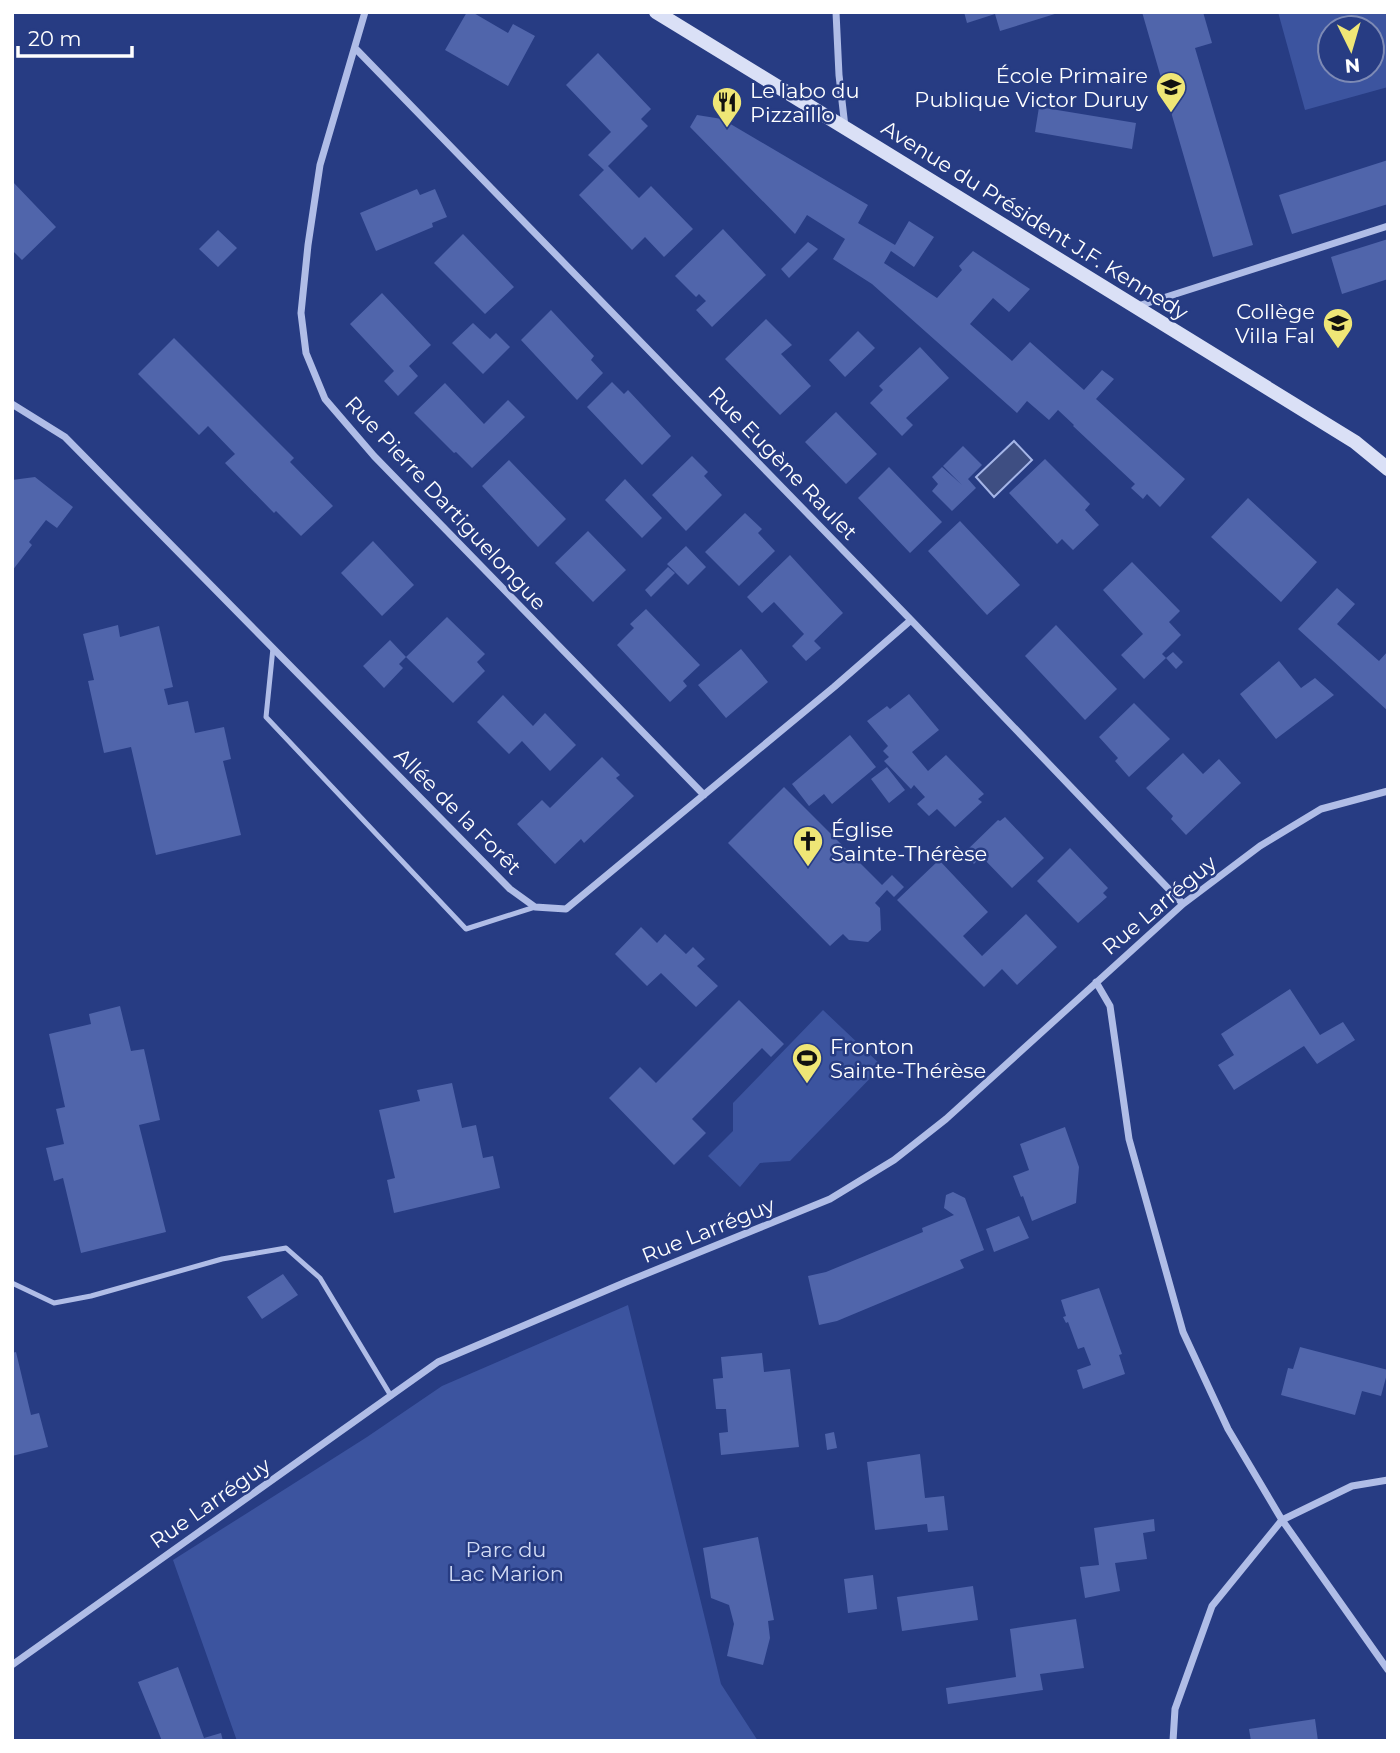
<svg xmlns="http://www.w3.org/2000/svg" width="1400" height="1753" font-family="Montserrat,sans-serif">
  <style>
    .green { fill: #3c549f; fill-rule: evenodd }
    .water { fill: #3e4e82; stroke: #a5b5e7; stroke-width: 2 }
    .building { fill: #5065ab }
    .lines { fill: none; stroke-linecap: round; stroke-linejoin: round }
    .lane { stroke: #b0bde7; stroke-width: 5 }
    .street { stroke: #b0bde7; stroke-width: 7 }
    .secondary { stroke: #dae0f6; stroke-width: 14 }
    .labels { text-anchor: middle; dominant-baseline: central; stroke-width: 5; stroke-linejoin: round; paint-order: stroke }
    .poi-label { font-size: 21px; fill: #fff; stroke: #273c83; text-anchor: start }
    .street-label { font-size: 21px; fill: #fff; stroke: #273c83 }
    .park-label { font-size: 21px; fill: #d3dcf5; stroke: #273c83 }
  </style>
  <rect width="100%" height="100%" fill="#273c83"/>
  <path class="green" d="M1278 12H1388V87L1305 110ZM1330 28H1372V70H1330Z
    M823 1010 882 1066 790 1161 760 1163 740 1187 708 1156 733 1131V1103Z
    M628 1305 721 1684 758 1741H237L173 1560 367 1437 442 1386Z"/>
  <path class="water" d="M1014 441 1032 460 994 497 976 477Z"/>
  <path class="building" d="M467 12H472L508 33 513 24 535 36 508 86 445 50Z
    M964 12H1058V13L1000 31 995 14 967 23Z
    M1142 12H1203L1212 43 1195 48 1253 245 1213 257Z
    M598 53 651 109 641 119 648 126 608 166 639 198 651 186 693 229 664 257 645 237 632 250 579 195 604 170 588 155 611 132 566 85Z
    M1039 107 1136 123 1132 149 1035 132Z
    M697 115 722 119 868 205 858 223 895 245 909 221 934 237 914 267 891 251 884 263 937 298 962 270 959 266 973 251 1030 289 1009 312 993 298 970 324 1012 361 1030 342 1084 390 1102 370 1114 379 1096 399 1185 479 1160 507 1147 494 1143 499 1131 488 1135 484 1073 426 1074 425 1058 410 1049 420 1027 401 1017 413 872 284 833 259 845 239 807 215 795 234 690 127Z
    M1388 160V204L1292 234 1279 195Z
    M12 181 56 227 22 260 12 250Z
    M417 189 420 195 435 189 447 217 432 223 433 227 376 251 360 213Z
    M723 229 766 275 712 327 696 310 706 301 699 294 696 297 675 276Z
    M218 230 237 248 218 267 199 249Z
    M463 234 514 287 485 314 434 263Z
    M1388 239V279L1342 294 1331 257Z
    M808 242 818 249 789 278 781 269Z
    M382 293 431 345 409 366 418 376 398 396 384 381 394 371 350 324Z
    M551 310 594 356 591 360 603 373 577 400 521 340Z
    M766 319 792 345 781 354 811 386 780 415 725 359Z
    M473 323 490 339 496 333 510 347 483 374 452 343Z
    M858 331 875 348 845 377 829 360Z
    M174 338 294 458 290 462 333 506 301 536 276 511 274 513 225 463 235 454 208 426 199 435 138 374Z
    M920 347 949 378 906 418 913 425 902 436 870 403 883 390 879 386Z
    M612 382 624 394 628 390 671 436 642 465 587 407Z
    M445 383 484 424 508 400 525 417 472 468 456 452 454 453 414 413Z
    M836 412 877 454 846 484 805 442Z
    M963 446 982 465 968 479 976 488 952 511 932 491 938 484 932 477 942 467 962 485 943 466Z
    M692 456 708 472 704 476 722 495 686 531 652 495Z
    M1045 459 1090 504 1085 510 1099 525 1073 550 1062 539 1057 544 1009 493Z
    M509 460 566 519 538 547 482 486Z
    M889 467 942 522 910 553 858 498Z
    M35 477 73 507 57 528 46 520 29 542 32 545 12 571V480Z
    M625 479 662 518 642 538 605 500Z
    M1248 498 1317 562 1281 602 1211 537Z
    M745 513 762 529 758 533 775 551 739 586 705 552Z
    M960 521 1020 585 987 615 928 551Z
    M588 531 626 570 593 602 555 563Z
    M373 541 414 585 382 616 341 573Z
    M686 546 706 567 688 585 667 564Z
    M790 555 843 613 814 641 821 648 806 661 792 646 804 634 774 602 762 613 747 597Z
    M1132 562 1180 611 1169 622 1181 635 1162 654 1166 658 1173 652 1183 662 1176 669 1166 658 1144 679 1121 655 1143 634 1103 590Z
    M668 567 675 573 651 597 645 590Z
    M1337 588 1355 604 1337 624 1379 661 1388 651V711L1298 629Z
    M646 609 700 665 683 681 687 686 670 702 617 645 634 628 630 624Z
    M447 617 485 654 477 662 485 671 453 703 406 657 399 664 403 668 384 688 363 666 390 640 406 657Z
    M118 625 120 637 159 626 173 687 164 689 168 705 188 701 195 733 224 727 231 759 223 761 241 835 156 855 131 747 104 753 88 681 94 680 83 634Z
    M1056 625 1117 689 1085 720 1025 656Z
    M741 649 768 682 726 718 698 685Z
    M1279 661 1301 688 1315 678 1334 695 1276 739 1240 694Z
    M909 694 939 730 912 752 928 771 946 755 984 794 978 799 982 802 955 827 937 809 929 816 917 804 925 797 914 785 911 789 884 761 889 757 883 751 888 746 867 721 887 706 890 709Z
    M503 695 533 726 545 713 576 745 550 771 522 741 509 754 477 722Z
    M1134 703 1170 739 1129 777 1115 761 1118 758 1099 737Z
    M850 735 876 767 832 804 824 794 809 806 792 784Z
    M1183 753 1203 774 1219 759 1241 783 1186 835 1171 819 1173 816 1146 788Z
    M602 757 620 775 616 778 634 796 584 843 581 839 555 864 517 824 542 800 550 808Z
    M887 767 905 790 889 803 871 779Z
    M784 787 882 885 892 875 904 887 894 897 887 890 875 903 880 908 881 930 868 942 849 940 843 934 830 946 728 843Z
    M1005 817 1044 858 1012 888 981 856 974 864 964 853 998 820 1000 821Z
    M1070 848 1108 888 1103 893 1107 897 1078 923 1037 881Z
    M939 860 988 912 963 936 982 956 1026 914 1057 947 1017 985 1002 969 984 987 897 900Z
    M641 927 657 943 665 934 686 954 693 947 705 959 697 966 718 986 696 1007 661 973 647 986 615 954Z
    M1290 989 1320 1035 1343 1022 1355 1040 1317 1064 1304 1046 1234 1090 1218 1065 1234 1055 1221 1034Z
    M739 1000 784 1044 771 1057 762 1048 692 1119 706 1133 674 1165 609 1098 640 1067 656 1083Z
    M120 1006 131 1051 144 1049 160 1120 139 1125 166 1232 81 1253 63 1178 54 1181 46 1148 64 1144 56 1109 65 1107 49 1034 91 1024 89 1014Z
    M452 1083 462 1128 476 1125 483 1158 493 1156 500 1188 394 1213 387 1180 395 1178 379 1110 420 1101 417 1090Z
    M1065 1127 1079 1167 1076 1203 1032 1221 1023 1196 1021 1197 1013 1176 1029 1170 1020 1144Z
    M953 1192 965 1198 984 1250 960 1260 964 1268 837 1321 819 1325 808 1276 826 1272 923 1232 922 1228 954 1215 944 1208 946 1195Z
    M1019 1216 1029 1238 994 1252 986 1229Z
    M283 1274 298 1295 262 1319 247 1297Z
    M1099 1288 1122 1354 1119 1355 1125 1374 1083 1389 1077 1370 1091 1365 1084 1347 1078 1349 1068 1322 1066 1323 1063 1317 1066 1316 1061 1300Z
    M1300 1347 1388 1370 1381 1396 1362 1391 1355 1415 1281 1395 1288 1368 1293 1369Z
    M16 1352 31 1415 39 1413 48 1447 12 1456V1353Z
    M762 1353 764 1372 790 1369 799 1447 721 1455 719 1433 728 1432 726 1409H716L713 1379 723 1378 721 1357Z
    M834 1432 837 1448 827 1450 825 1434Z
    M920 1454 925 1498 944 1496 948 1530 928 1532 927 1524 875 1530 867 1462Z
    M1154 1519 1155 1531 1143 1533 1147 1559 1115 1563 1120 1591 1085 1598 1080 1567 1099 1565 1094 1528Z
    M758 1537 774 1620 768 1621 770 1638 763 1665 727 1656 734 1624 729 1605 711 1598 703 1548Z
    M873 1575 877 1609 848 1613 844 1579Z
    M973 1586 978 1620 902 1631 897 1597Z
    M1076 1619 1084 1668 1040 1674 1043 1690 948 1704 946 1688 1016 1677 1010 1629Z
    M178 1667 204 1738 221 1733 223 1741H162L138 1682Z
    M1315 1719 1318 1741H1251L1249 1729Z"/>
  <g class="lines">
    <path class="lane" d="M273 648 266 717 466 929 535 907
      M12 1283 54 1303 91 1296 222 1259 286 1248 320 1278 391 1396"/>
    <path class="street" d="M365 12 320 165 308 245 301 313 306 353 325 399 374 456 704 795
      M836 12 839 75 845 127
      M355 48 911 620 1183 904
      M1138 306 1388 226
      M12 404 65 437 510 889 535 907 566 909 834 687 911 620
      M1096 982 1110 1006 1129 1139 1183 1332 1228 1429 1282 1520 1388 1670
      M12 1665 438 1362 626 1282 830 1199 894 1160 946 1119 1183 904 1260 846 1321 809 1388 791
      M1173 1741 1175 1709 1212 1606 1282 1520 1352 1486 1388 1480"/>
    <path class="secondary" d="M656 12 878 148 1355 442 1388 469"/>
  </g>
  <defs>
    <g id="school-pin" transform="scale(1.575)"><path d="M0 17L-7.5 6A9.5 9.5 0 1 1 7.5 6Z" fill="#efe676" stroke="#273c83"/><path d="M0-5L7-2L0 1L-7-2ZM-4 1L0 2.5L4 1V4Q0 6-4 4Z" fill="#111"/></g>
    <g id="restaurant-pin" transform="scale(1.575)"><path d="M0 17L-7.5 6A9.5 9.5 0 1 1 7.5 6Z" fill="#efe676" stroke="#273c83"/><path d="M-5-6h1v4h1v-4h1v4h1v-4h1v5L-1.5 .5V6h-2V.5L-5-1ZM5-6V6H3V1.5H1.5Q1.5-4 5-6Z" fill="#111"/></g>
    <g id="church-pin" transform="scale(1.575)"><path d="M0 17L-7.5 6A9.5 9.5 0 1 1 7.5 6Z" fill="#efe676" stroke="#273c83"/><path d="M-1.2-6h2.4v3.5h3.3v2.4h-3.3V6h-2.4V-.1h-3.3v-2.4h3.3Z" fill="#111"/></g>
    <g id="stadium-pin" transform="scale(1.575)"><path d="M0 17L-7.5 6A9.5 9.5 0 1 1 7.5 6Z" fill="#efe676" stroke="#273c83"/><path d="M0-5a6.5 5 0 1 0 0 10a6.5 5 0 1 0 0-10ZM-3.5-1.8h7v3.6h-7Z" fill="#111"/></g>
  </defs>
  <g fill-rule="evenodd">
    <use href="#school-pin" x="1171" y="87"/>
    <use href="#restaurant-pin" x="727" y="102"/>
    <use href="#school-pin" x="1338" y="323"/>
    <use href="#church-pin" x="808" y="841"/>
    <use href="#stadium-pin" x="807" y="1058"/>
  </g>
  <g class="labels">
    <g class="poi-label">
      <text x="1148" y="75" text-anchor="end">École Primaire<tspan x="1148" dy="24">Publique Victor Duruy</tspan></text>
      <text x="750" y="90">Le labo du<tspan x="750" dy="24">Pizzaillo</tspan></text>
      <text x="1315" y="311" text-anchor="end">Collège<tspan x="1315" dy="24">Villa Fal</tspan></text>
      <text x="831" y="829">Église<tspan x="831" dy="24">Sainte-Thérèse</tspan></text>
      <text x="830" y="1046">Fronton<tspan x="830" dy="24">Sainte-Thérèse</tspan></text>
    </g>
    <g class="street-label">
      <text transform="translate(1035 220) rotate(32)">Avenue du Président J.F. Kennedy</text>
      <text transform="translate(783 463) rotate(46)">Rue Eugène Raulet</text>
      <text transform="translate(446 503) rotate(47)">Rue Pierre Dartiguelongue</text>
      <text transform="translate(458 811) rotate(45)">Allée de la Forêt</text>
      <text transform="translate(1159 905) rotate(-40)">Rue Larréguy</text>
      <text transform="translate(708 1230) rotate(-22)">Rue Larréguy</text>
      <text transform="translate(210 1503) rotate(-35)">Rue Larréguy</text>
    </g>
    <g class="park-label">
      <text x="506" y="1549">Parc du<tspan x="506" dy="24">Lac Marion</tspan></text>
    </g>
  </g>
  <rect width="1400" height="1753" fill="none" stroke="#ffffff" stroke-width="28"/>
  <g transform="translate(1351 49) rotate(175)"><circle r="33" fill="#273c83" stroke="#7d8ab5" stroke-width="2"/>
  <path d="M0-5L12 26L0 18L-12 26Z" fill="#efe676"/>
  <text y="-10" font-size="19" font-weight="bold" text-anchor="middle" fill="#ffffff">N</text>
  </g>
  <path d="M18 46v10h114v-10" fill="none" stroke="#ffffff" stroke-width="3.5"/>
  <text x="28" y="46" font-size="21" fill="#ffffff" stroke="#273c83" stroke-width="5" paint-order="stroke">20 m</text>
</svg>
